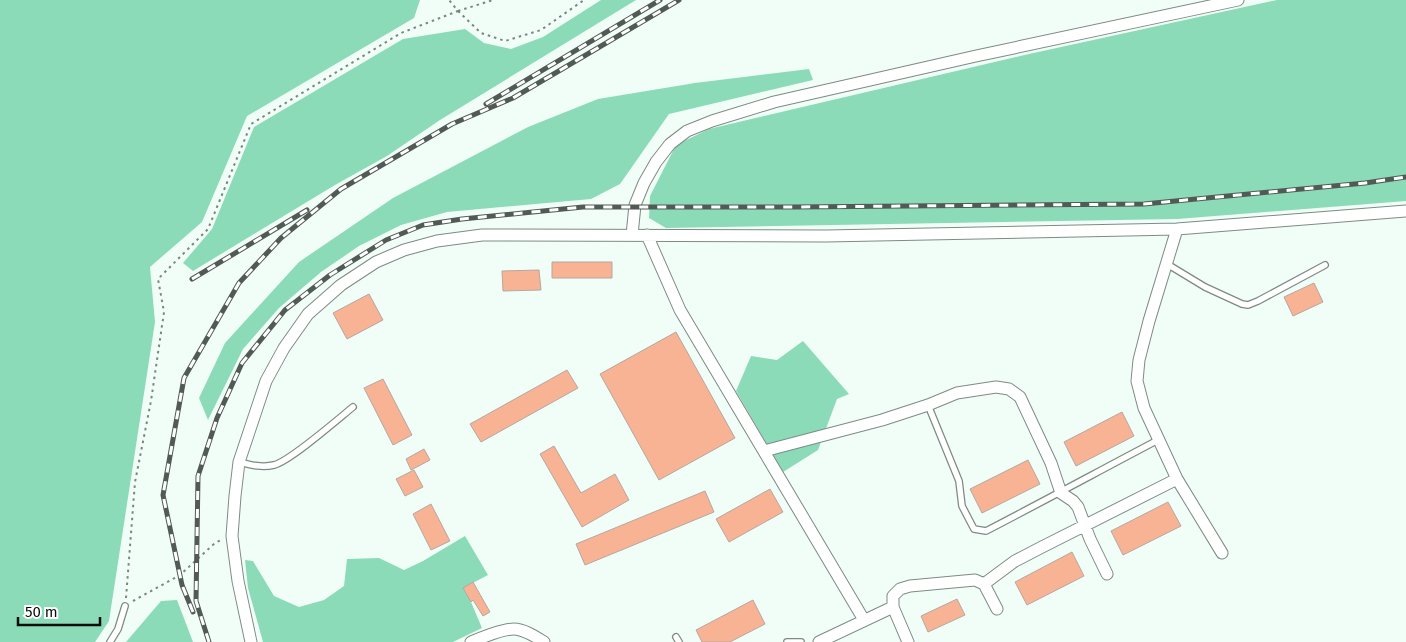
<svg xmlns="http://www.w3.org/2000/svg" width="1406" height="642" font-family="'Fira Sans',sans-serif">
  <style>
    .green { fill: #8bdbb9 }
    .building { fill: #f8b395; stroke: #b4a7a1 }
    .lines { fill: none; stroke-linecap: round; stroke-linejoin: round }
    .service-casing { stroke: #7e8b85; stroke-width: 8 }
    .minor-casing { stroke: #7e8b85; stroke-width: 13 }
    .path { stroke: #7c8581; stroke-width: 2; stroke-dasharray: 2.5 4; stroke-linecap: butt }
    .service { stroke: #fff; stroke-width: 5.5 }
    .minor { stroke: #fff; stroke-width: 11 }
    .rail-casing { stroke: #525a56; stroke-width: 5 }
    .rail { stroke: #fff; stroke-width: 3; stroke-dasharray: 9; stroke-linecap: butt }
  </style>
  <rect width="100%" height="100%" fill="#f0fef7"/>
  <path class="green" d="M0 0H420L414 18 247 116 202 222 150 267 155 322 109 621 95 642H0Z
    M601 0H636L440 120 387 156 335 185 193 271 183 263 212 229 254 127 403 39 465 29 484 43 511 49 543 37Z
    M1277 0H1406V201L1177 219 666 228 649 218 650 196 676 145 709 129 1029 54Z
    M809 69 813 80 669 114 620 184 591 199 447 212 401 225 359 246 321 272 279 308 243 349 208 420 199 398 225 343 299 262 393 198 528 127 598 99 695 83Z
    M803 341 849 394 837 399 818 450 783 472 736 391 751 356 777 360Z
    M465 536 488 575 463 588 471 602 482 628 453 642H263L248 588 245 560 253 561 274 596 299 607 324 600 344 586 347 559 379 558 404 570 423 561Z
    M177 600 193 642H126L161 601Z"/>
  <path class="building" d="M552 262H612V278H552Z
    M539 270 541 290 503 291 502 271Z
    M1314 283 1323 302 1293 316 1284 297Z
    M369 294 383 320 347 339 333 313Z
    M676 332 735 438 659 480 600 374Z
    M567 370 578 388 481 442 470 424Z
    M383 379 412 435 393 445 364 388Z
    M1122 412 1134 436 1076 466 1064 442Z
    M554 446 581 493 615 474 629 500 582 527 540 454Z
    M424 449 430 460 411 470 406 459Z
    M1028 460 1040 484 982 513 970 489Z
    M414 470 423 487 405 496 396 479Z
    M770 489 783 512 729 542 716 519Z
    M705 491 714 512 585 565 576 544Z
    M1168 502 1181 526 1123 555 1111 531Z
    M431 504 450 541 431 550 413 514Z
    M1072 552 1084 576 1027 605 1015 582Z
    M473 582 490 612 483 616 473 600 471 602 463 588Z
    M957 599 965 615 928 632 921 616Z
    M753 600 765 624 730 642H702L696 630Z"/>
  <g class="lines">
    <g class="service-casing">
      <path id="service" d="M1167 264 1205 287 1242 304 1248 305 1258 301 1325 265
        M928 405 959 481 962 506 974 529 986 531C1044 501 1101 470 1158 440
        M239 462C251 465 262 468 274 465 290 461 337 420 353 407
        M676 637 679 642
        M110 642 118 629 125 606
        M787 642H801"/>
    </g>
    <g class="minor-casing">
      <path id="minor" d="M1177 229 1149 321 1139 360 1137 381 1144 408 1177 479 1222 553
        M632 235 635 205 644 183 656 162 670 144 687 131 712 121 774 102 976 56 1238 0
        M647 235 680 310 864 620
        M764 451 882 420 928 405 957 393 996 387 1009 389 1020 397 1051 463 1061 493 1073 501 1078 507 1090 539 1107 574
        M984 584 1015 561 1042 547 1177 479
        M893 607 908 642
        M251 642 238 581 232 536 235 496 239 462 266 381 284 348 308 314 341 285 376 262 404 250 437 241 482 235 826 236 1177 229 1406 211
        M471 642C483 637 502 629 514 629 524 629 536 637 544 642
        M819 642 893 607V596L900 589 910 586 975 580 984 584 997 609"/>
    </g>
    <path class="path" d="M458 11 481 33 505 41 541 30 584 0
      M458 11 493 0
      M126 598 135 482 151 401 164 312 158 279 208 229 251 124 401 33 458 11 449 0
      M133 601 180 575 215 543 221 540"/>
    <use href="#service" class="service"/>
    <use href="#minor" class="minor"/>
    <g class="rail-casing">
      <path id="rail" d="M486 104 660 0
        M192 279 307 210
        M193 612 182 585 163 495 184 378 239 283 281 238 341 189 452 124 513 98 679 0
        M209 642 196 601 198 476 217 418 242 363 285 310 330 275 386 240 423 225 462 219 583 207H794L1144 204 1365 183 1406 177"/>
    </g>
    <use href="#rail" class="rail"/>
  </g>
  <path d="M18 617v8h82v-8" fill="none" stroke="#0a0f0d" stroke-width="2.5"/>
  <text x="25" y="617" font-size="15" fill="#0a0f0d" stroke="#ffffff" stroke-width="4" paint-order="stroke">50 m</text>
</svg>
